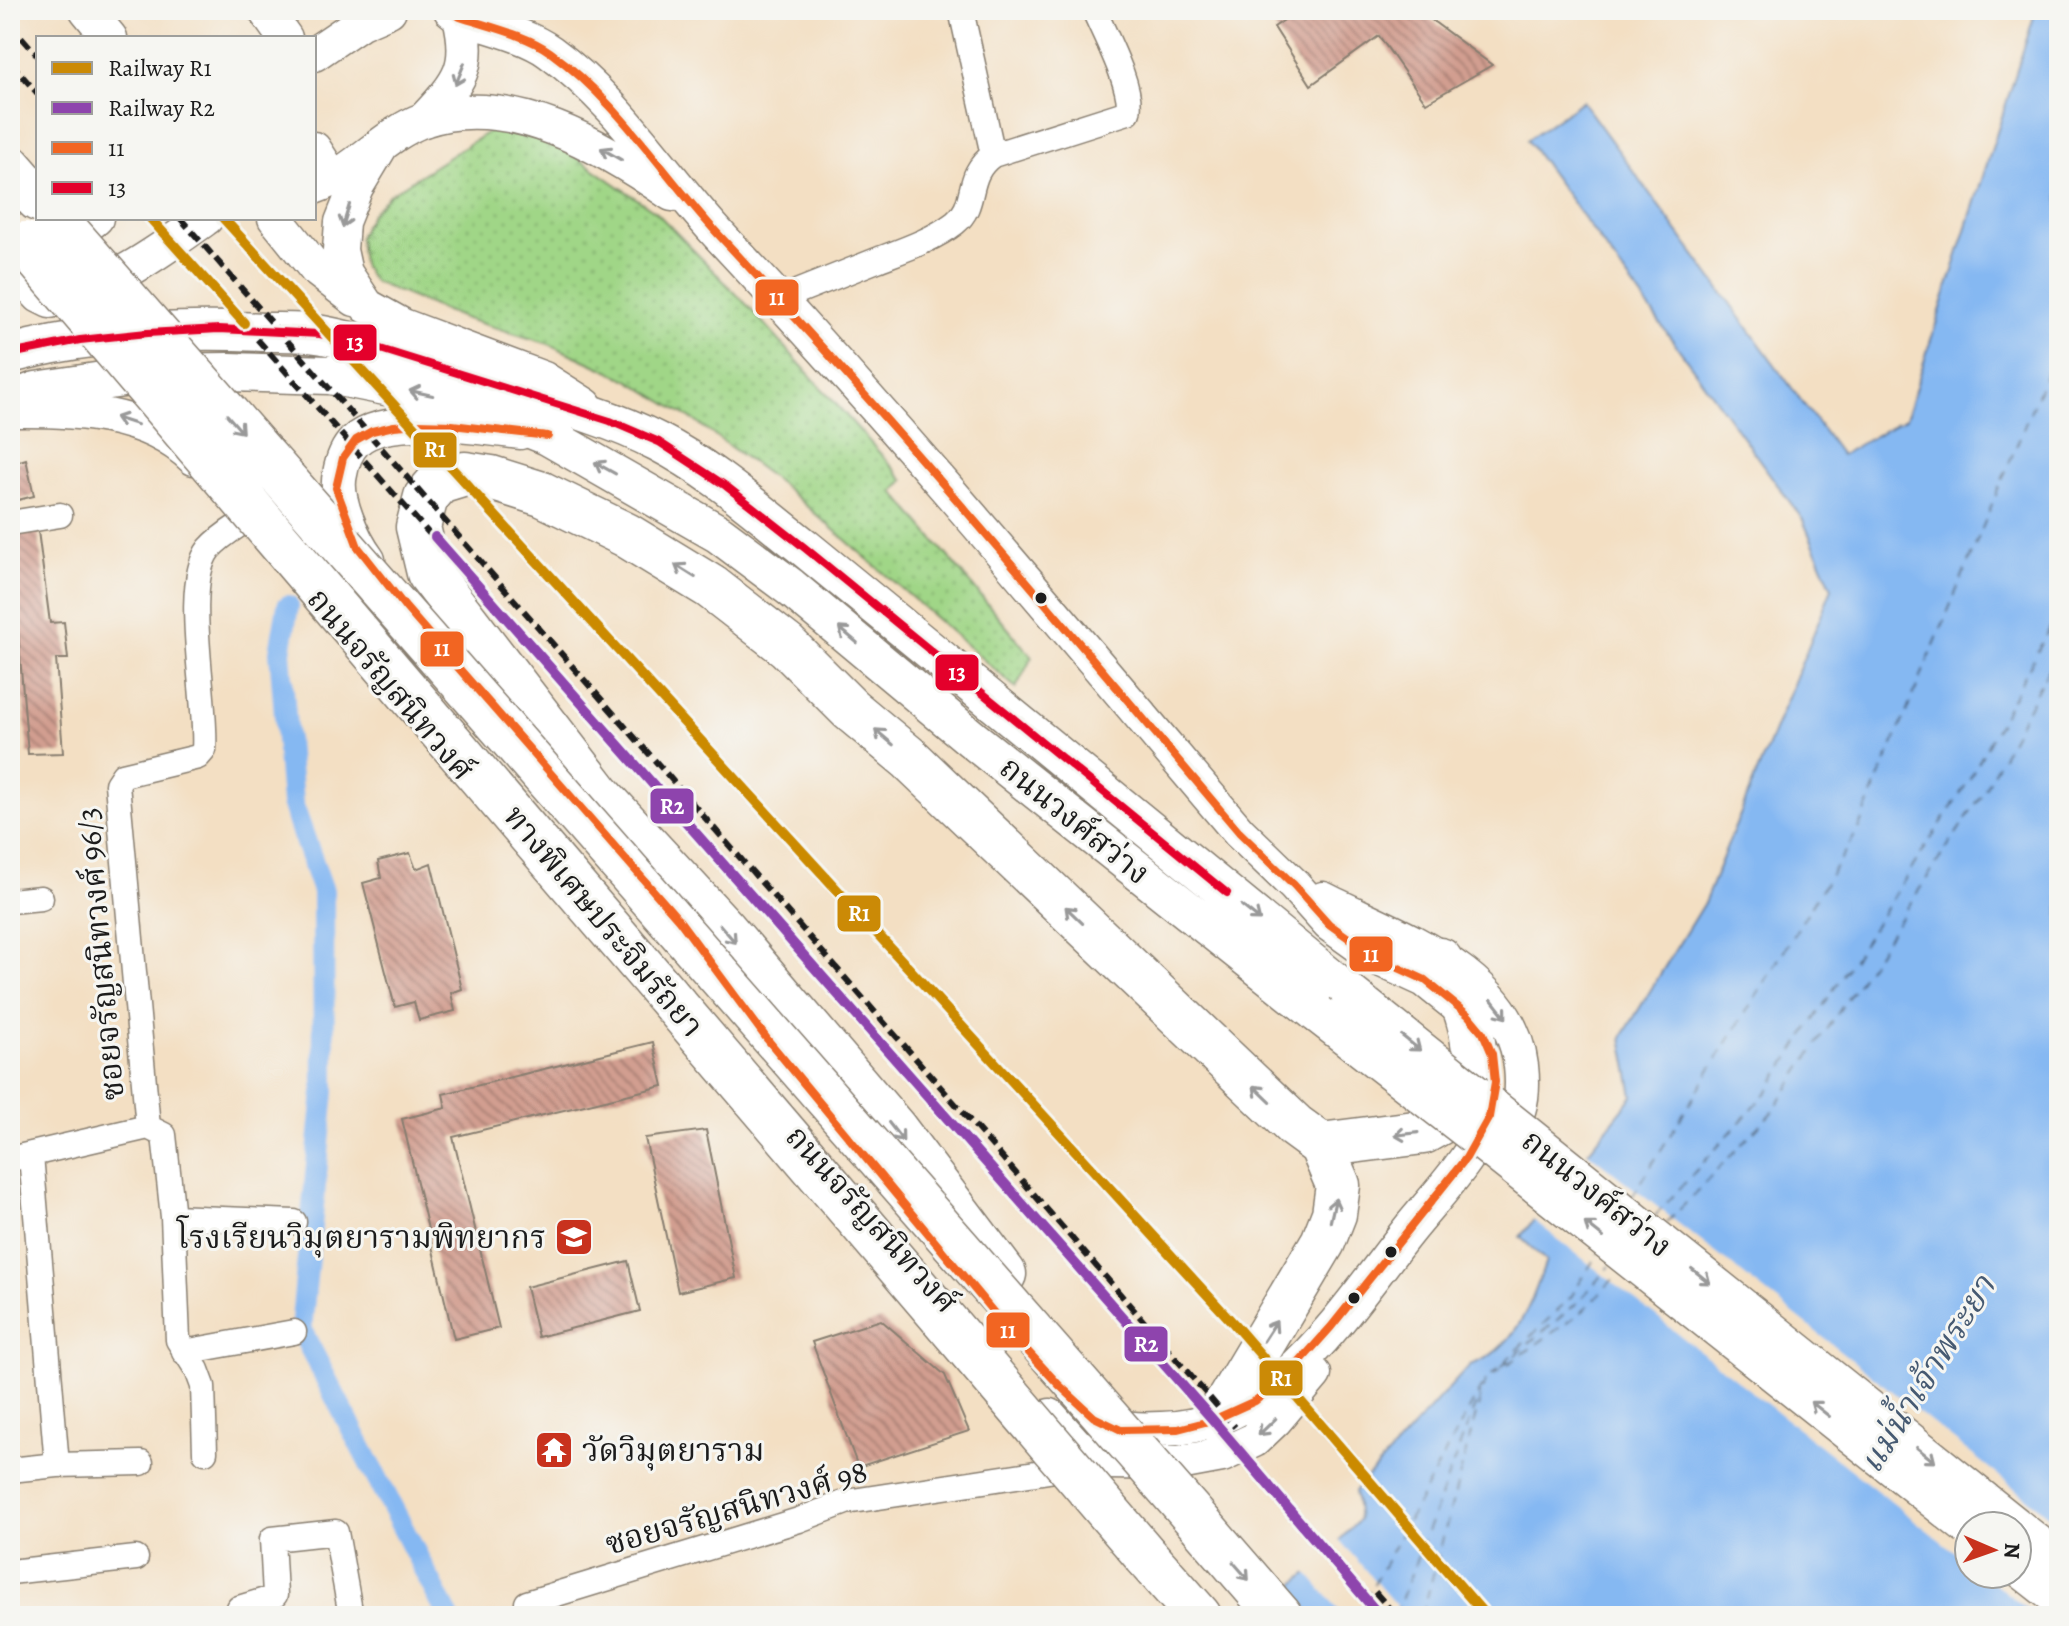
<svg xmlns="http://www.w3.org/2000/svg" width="2069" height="1626" font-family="Alegreya,'Noto Serif Thai',serif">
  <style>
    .park { fill: url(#park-dots); stroke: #5e7952; stroke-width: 2 }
    .water { fill: #85b8f2; stroke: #506a87; stroke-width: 2; fill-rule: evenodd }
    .pier { fill: #f3dfc3 }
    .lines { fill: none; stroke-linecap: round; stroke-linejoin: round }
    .canal { stroke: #85b8f2; stroke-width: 22 }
    .ferry { stroke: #465a72; stroke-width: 2; stroke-dasharray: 10 8; stroke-linecap: butt }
    .building { fill: url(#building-back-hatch) }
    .minor-casing { stroke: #887e70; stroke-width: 27 }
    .secondary-casing { stroke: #887e70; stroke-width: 37 }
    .primary-casing { stroke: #887e70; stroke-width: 41 }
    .motorway-casing { stroke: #887e70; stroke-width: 47 }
    .minor { stroke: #fff; stroke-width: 24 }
    .secondary { stroke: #fff; stroke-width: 34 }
    .primary { stroke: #fff; stroke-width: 38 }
    .motorway { stroke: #fff; stroke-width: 44 }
    .rail { stroke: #1c1c1c; stroke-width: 6; stroke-dasharray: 12 6; stroke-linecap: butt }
    .primary-bridge-casing { stroke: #887e70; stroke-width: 41; stroke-linecap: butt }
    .motorway-bridge-casing { stroke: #887e70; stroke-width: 47; stroke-linecap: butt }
    .primary-bridge { stroke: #fff; stroke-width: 38 }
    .motorway-bridge { stroke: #fff; stroke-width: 44 }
    .bus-1-casing { stroke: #f6f6f2; stroke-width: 14 }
    .bus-2-casing { stroke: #f6f6f2; stroke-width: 14 }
    .bus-1 { stroke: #f26522; stroke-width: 8 }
    .bus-2 { stroke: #e4002b; stroke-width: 8 }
    .rail-1-casing { stroke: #f6f6f2; stroke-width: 16 }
    .rail-2-casing { stroke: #f6f6f2; stroke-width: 16 }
    .rail-1 { stroke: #cb8a06; stroke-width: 10 }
    .rail-2 { stroke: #8e44ad; stroke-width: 10 }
    .oneway { stroke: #999 }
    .bus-dot { fill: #1c1c1c; stroke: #f6f6f2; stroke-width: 3 }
    .labels { text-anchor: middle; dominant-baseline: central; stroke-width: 6; stroke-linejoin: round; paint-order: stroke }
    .street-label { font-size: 32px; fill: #1c1c1c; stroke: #f6f6f2 }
    .poi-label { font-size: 32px; fill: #1c1c1c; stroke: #f6f6f2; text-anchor: end }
    .water-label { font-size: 34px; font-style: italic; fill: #465a72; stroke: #f6f6f2 }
    .line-badge { stroke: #f6f6f2; stroke-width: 3 }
    .badge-label { font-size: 22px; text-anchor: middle; font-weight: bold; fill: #fff }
  </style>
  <defs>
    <pattern id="park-dots" width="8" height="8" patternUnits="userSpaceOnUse" patternTransform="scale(2)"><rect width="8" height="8" fill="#a0d687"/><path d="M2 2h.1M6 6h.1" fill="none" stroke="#89b774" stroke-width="1.8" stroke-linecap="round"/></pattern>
    <pattern id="building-back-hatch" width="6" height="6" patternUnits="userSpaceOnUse" patternTransform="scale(2)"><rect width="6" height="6" fill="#d29e90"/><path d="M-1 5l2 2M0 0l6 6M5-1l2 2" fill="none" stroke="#aa8075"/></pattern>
  </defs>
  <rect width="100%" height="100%" fill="#f6f6f2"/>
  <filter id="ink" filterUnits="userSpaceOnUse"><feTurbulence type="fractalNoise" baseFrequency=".0125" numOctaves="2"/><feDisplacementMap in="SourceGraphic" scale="16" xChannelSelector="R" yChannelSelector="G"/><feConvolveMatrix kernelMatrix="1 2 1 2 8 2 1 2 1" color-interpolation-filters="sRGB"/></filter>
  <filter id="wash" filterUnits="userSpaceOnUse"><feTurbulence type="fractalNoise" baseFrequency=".006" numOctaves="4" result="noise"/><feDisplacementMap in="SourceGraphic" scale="32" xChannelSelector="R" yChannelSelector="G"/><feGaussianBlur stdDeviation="1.8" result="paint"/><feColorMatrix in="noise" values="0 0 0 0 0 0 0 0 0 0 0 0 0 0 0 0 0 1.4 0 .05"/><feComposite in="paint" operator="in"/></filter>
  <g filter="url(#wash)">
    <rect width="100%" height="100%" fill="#f3dfc3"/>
    <path class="park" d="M499 125 556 143 656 212 749 307 904 480 894 492 1032 657 1016 688 781 484 695 421 628 380 549 344 463 318 374 282 362 265 359 237 371 214 389 195Z"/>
    <path class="water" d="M2036 10H2059V1616H1258L1308 1573 1359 1520 1355 1491 1470 1365C1515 1351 1532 1302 1546 1261L1520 1237 1633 1096 1622 1037 1705 901 1832 588 1803 520 1527 140 1582 101 1841 455 1906 418ZM1969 1526H2017V1574H1969Z"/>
    <path class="pier" d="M1585 1150 2059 1523V1616H2036L1982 1574H2017V1526H1969V1563L1531 1218Z
      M1337 1537 1405 1616H1344L1305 1570Z"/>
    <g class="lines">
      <path class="canal" d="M288 606 280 652 292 803 323 891 324 1092 301 1330 448 1616"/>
      <path class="ferry" d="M1632 1197 1857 832 2059 342
        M1655 1216 1768 1091 1969 780 2059 611
        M1667 1223 1774 1110 1981 796 2059 649
        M1501 1367 1576 1304 1610 1266
        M1493 1375 1583 1311 1618 1274
        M1356 1616 1482 1386
        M1395 1616 1480 1393
        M1422 1616 1485 1381 1571 1297 1598 1253"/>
    </g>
    <g id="blocks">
      <path class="building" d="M1299 10H1418L1492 65 1426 103 1379 36 1311 85 1274 27Z
        M26 459 34 496 10 502V464Z
        M38 531 50 623 64 622 68 659H56L63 753 28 754 10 534Z
        M410 853 416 869 431 863 462 989 451 993 455 1011 419 1020 414 1002 395 1007 363 883 381 878 378 861Z
        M653 1042 663 1086 453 1137 499 1328 454 1339 402 1119 446 1108 443 1094Z
        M706 1130 736 1278 678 1292 645 1138Z
        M628 1261 640 1311 538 1337 526 1287Z
        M881 1320 945 1375 969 1431 858 1467 812 1342Z"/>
    </g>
  </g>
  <g filter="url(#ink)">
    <use href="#blocks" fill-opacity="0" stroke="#887e70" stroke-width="2"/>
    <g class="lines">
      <g class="minor-casing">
        <path id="minor" d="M961 10 993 155
          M779 299C812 286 845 273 877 260 903 250 933 240 955 223 979 204 963 176 993 155L1128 112C1134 89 1104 34 1094 10
          M10 523 60 515
          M10 901 41 898
          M148 1127 117 784 123 775 198 757 204 750C208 701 181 585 209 549 220 536 235 528 248 519
          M148 1127 164 1135 173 1217 178 1340 197 1370 203 1386 205 1452
          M31 1155 57 1465
          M10 1159 148 1127
          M173 1217 294 1222
          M184 1352 294 1332
          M10 1470 57 1465 141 1463
          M10 1572 136 1558
          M527 1603 799 1520 846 1502 1075 1467
          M236 1616 239 1608 272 1598 275 1595 272 1539 336 1532 351 1616"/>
      </g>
      <g class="secondary-casing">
        <path id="secondary" d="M87 10 110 38
          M265 10 285 38
          M451 10 460 17C487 26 527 35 550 52 618 101 662 173 718 234 899 427 1068 630 1239 832L1294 885 1329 924 1375 957 1425 980 1466 1013
          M314 54 361 22 389 10
          M424 120C458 83 473 69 460 17
          M380 147 356 187 342 222 340 250 345 273 367 306 403 326 544 379 585 405
          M314 149 334 180
          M314 187C355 173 383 135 423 120 510 90 604 147 672 194
          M275 218 316 269 355 299
          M52 252 96 218
          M10 264 40 296 50 301C111 287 156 254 206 218
          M10 410C73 409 146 411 194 458
          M368 560C353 540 334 498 340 474 342 462 346 450 355 441 384 412 482 427 520 432
          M1323 899C1396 936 1510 972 1521 1066 1525 1102 1518 1117 1499 1147
          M1050 1416 1076 1445 1109 1462 1179 1463 1222 1455 1254 1440 1275 1420 1314 1374
          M1102 1421C1122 1430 1138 1430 1161 1429 1274 1428 1344 1311 1407 1232 1434 1198 1479 1153 1490 1112"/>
      </g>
      <g class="primary-casing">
        <path id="primary" d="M10 354C91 332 179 328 263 332 282 332 304 331 323 335 379 346 431 367 486 383 543 400 604 414 658 442 711 469 758 511 805 548L1350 994
          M10 401 36 391 156 373 229 372 330 375 426 394 481 409 548 436 719 534 790 587 972 739 1318 1014
          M2017 1528 2059 1561
          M2017 1565 2059 1598"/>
      </g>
      <g class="motorway-casing">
        <path id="motorway" d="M10 167 38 199
          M1321 1145 1423 1132 1467 1107C1484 1053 1470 1006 1440 960
          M1004 1274 894 1128 725 930 599 794 429 573 418 527 426 497 439 482 465 474 491 478 542 494 626 535 711 587 787 646 850 709 910 759 1295 1126 1321 1145 1338 1185 1334 1214 1323 1242 1229 1400 1213 1420
          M1202 1526 1280 1616
          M1146 1556 1199 1616"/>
      </g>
      <use href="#minor" class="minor"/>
      <use href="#secondary" class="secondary"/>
      <use href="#primary" class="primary"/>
      <use href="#motorway" class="motorway"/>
      <path class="rail" d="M10 24 38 56
        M10 62 38 94
        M150 218 1213 1420 1380 1616
        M180 218 994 1148 1235 1427
        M1375 1592 1396 1616"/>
      <g class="primary-bridge-casing">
        <path id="primary-bridge" d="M1350 994 2015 1526
          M1318 1014 1468 1130 1969 1527"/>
      </g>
      <g class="motorway-bridge-casing">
        <path id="motorway-bridge" d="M55 218 1202 1526
          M25 244 1146 1556"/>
      </g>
      <use href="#primary-bridge" class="primary-bridge"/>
      <use href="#motorway-bridge" class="motorway-bridge"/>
      <g class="bus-1-casing">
        <path id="bus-1" d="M451 10 460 17C487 26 527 35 550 52 618 101 662 173 718 234 899 427 1068 630 1239 832L1294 885 1329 924 1375 957 1425 980 1468 1015 1483 1033 1492 1054 1495 1082 1489 1117 1466 1158 1331 1327 1288 1375 1255 1401 1213 1420 1178 1429 1121 1430 1094 1417 1059 1385 1009 1331 767 1039 679 920 406 608 358 547 336 488 343 458 356 440 372 431 394 426 419 424 452 425 548 436"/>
      </g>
      <g class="bus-2-casing">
        <path id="bus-2" d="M10 354 80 340 147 333 219 329 320 334 374 347 540 399 610 421 659 442 726 486 805 548 1227 893"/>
      </g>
      <use href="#bus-1" class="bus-1"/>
      <use href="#bus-2" class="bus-2"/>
      <g class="rail-1-casing">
        <path id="rail-1" d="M150 218 244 323
          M223 218 1234 1324 1486 1616"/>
      </g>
      <g class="rail-2-casing">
        <path id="rail-2" d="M435 537 1213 1420 1380 1616"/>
      </g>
      <use href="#rail-1" class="rail-1"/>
      <use href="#rail-2" class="rail-2"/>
    </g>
    <defs><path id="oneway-shaft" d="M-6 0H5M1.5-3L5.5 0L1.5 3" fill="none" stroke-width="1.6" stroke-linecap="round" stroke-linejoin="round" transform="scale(2)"/></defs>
    <g class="oneway">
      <use href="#oneway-shaft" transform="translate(460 74) rotate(112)"/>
      <use href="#oneway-shaft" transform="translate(611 154) rotate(-150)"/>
      <use href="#oneway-shaft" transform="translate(346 216) rotate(107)"/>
      <use href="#oneway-shaft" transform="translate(421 393) rotate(-168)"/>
      <use href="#oneway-shaft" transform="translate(126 421) rotate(-162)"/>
      <use href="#oneway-shaft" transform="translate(235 424) rotate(49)"/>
      <use href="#oneway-shaft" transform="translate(605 468) rotate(-151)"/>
      <use href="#oneway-shaft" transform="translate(685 571) rotate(-148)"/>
      <use href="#oneway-shaft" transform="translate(848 635) rotate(-140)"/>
      <use href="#oneway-shaft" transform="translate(884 737) rotate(-140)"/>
      <use href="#oneway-shaft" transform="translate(1251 913) rotate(39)"/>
      <use href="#oneway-shaft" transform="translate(1074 915) rotate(-136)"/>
      <use href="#oneway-shaft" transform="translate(728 934) rotate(49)"/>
      <use href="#oneway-shaft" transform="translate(1499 1009) rotate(52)"/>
      <use href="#oneway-shaft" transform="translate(1411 1043) rotate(39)"/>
      <use href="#oneway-shaft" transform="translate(1262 1094) rotate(-136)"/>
      <use href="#oneway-shaft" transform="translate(896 1132) rotate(52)"/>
      <use href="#oneway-shaft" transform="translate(1406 1134) rotate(173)"/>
      <use href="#oneway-shaft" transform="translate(1333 1210) rotate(-77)"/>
      <use href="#oneway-shaft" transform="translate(1594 1230) rotate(-142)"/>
      <use href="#oneway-shaft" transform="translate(1701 1276) rotate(39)"/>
      <use href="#oneway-shaft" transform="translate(1270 1331) rotate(-57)"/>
      <use href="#oneway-shaft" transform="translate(1820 1409) rotate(-142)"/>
      <use href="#oneway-shaft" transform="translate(1267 1427) rotate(136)"/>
      <use href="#oneway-shaft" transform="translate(1926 1455) rotate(39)"/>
      <use href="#oneway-shaft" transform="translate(1241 1571) rotate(49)"/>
    </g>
  </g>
  <defs>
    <g id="school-square" transform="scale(2)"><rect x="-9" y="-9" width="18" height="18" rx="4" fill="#c8321e" stroke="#f6f6f2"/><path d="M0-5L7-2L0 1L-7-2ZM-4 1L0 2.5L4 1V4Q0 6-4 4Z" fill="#fff"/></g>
    <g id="temple-square" transform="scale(2)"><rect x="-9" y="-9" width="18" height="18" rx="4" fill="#c8321e" stroke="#f6f6f2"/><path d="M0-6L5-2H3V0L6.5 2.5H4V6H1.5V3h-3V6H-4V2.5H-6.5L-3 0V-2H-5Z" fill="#fff"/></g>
  </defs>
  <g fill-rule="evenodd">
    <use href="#school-square" x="574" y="1237"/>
    <use href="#temple-square" x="554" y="1450"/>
  </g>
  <g class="bus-dot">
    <circle cx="1041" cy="598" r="7"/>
    <circle cx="1391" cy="1252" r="7"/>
    <circle cx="1354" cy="1298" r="7"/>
  </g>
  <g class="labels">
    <g class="street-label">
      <text transform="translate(391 684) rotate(50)">ถนนจรัญสนิทวงศ์</text>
      <text transform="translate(1075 820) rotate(39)">ถนนวงศ์สว่าง</text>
      <text transform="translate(604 921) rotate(50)">ทางพิเศษประจิมรัถยา</text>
      <text transform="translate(100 954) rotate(-95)">ซอยจรัญสนิทวงศ์ 96/3</text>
      <text transform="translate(1597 1193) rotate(39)">ถนนวงศ์สว่าง</text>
      <text transform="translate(872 1219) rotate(48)">ถนนจรัญสนิทวงศ์</text>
      <text transform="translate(736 1507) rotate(-16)">ซอยจรัญสนิทวงศ์ 98</text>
    </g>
    <g class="poi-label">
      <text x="546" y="1237">โรงเรียนวิมุตยารามพิทยากร</text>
      <text x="582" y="1450" text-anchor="start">วัดวิมุตยาราม</text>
    </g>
    <g class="water-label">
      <text transform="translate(1927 1374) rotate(-58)">แม่น้ำเจ้าพระยา</text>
    </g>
  </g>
  <g class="line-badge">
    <rect x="754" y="278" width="46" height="39" rx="8" fill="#f26522"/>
    <rect x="332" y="323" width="46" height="39" rx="8" fill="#e4002b"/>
    <rect x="412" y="431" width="46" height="38" rx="8" fill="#cb8a06"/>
    <rect x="419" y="630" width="46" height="38" rx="8" fill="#f26522"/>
    <rect x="934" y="653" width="46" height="39" rx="8" fill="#e4002b"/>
    <rect x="649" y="787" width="46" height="38" rx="8" fill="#8e44ad"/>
    <rect x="836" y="894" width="46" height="39" rx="8" fill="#cb8a06"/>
    <rect x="1348" y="935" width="46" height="38" rx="8" fill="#f26522"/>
    <rect x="985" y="1311" width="46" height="38" rx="8" fill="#f26522"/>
    <rect x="1123" y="1325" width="46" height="38" rx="8" fill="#8e44ad"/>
    <rect x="1258" y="1359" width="46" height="38" rx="8" fill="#cb8a06"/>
  </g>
  <g class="badge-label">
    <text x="777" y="305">11</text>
    <text x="355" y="350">13</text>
    <text x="435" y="457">R1</text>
    <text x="442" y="656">11</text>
    <text x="957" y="680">13</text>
    <text x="672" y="814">R2</text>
    <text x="859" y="921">R1</text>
    <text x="1371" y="962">11</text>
    <text x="1008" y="1338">11</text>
    <text x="1146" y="1352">R2</text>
    <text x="1281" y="1386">R1</text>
  </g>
  <rect width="2069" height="1626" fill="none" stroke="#f6f6f2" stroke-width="40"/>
  <rect x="36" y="36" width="280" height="184" fill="#f6f6f2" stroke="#9f9f9c" stroke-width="2"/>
  <rect x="52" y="62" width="40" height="12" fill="#cb8a06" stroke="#9f9f9c" stroke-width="2"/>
  <text x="108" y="76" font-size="24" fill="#1c1c1c">Railway R1</text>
  <rect x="52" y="102" width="40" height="12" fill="#8e44ad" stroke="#9f9f9c" stroke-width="2"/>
  <text x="108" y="116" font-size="24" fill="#1c1c1c">Railway R2</text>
  <rect x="52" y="142" width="40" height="12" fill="#f26522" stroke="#9f9f9c" stroke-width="2"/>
  <text x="108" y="156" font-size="24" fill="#1c1c1c">11</text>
  <rect x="52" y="182" width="40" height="12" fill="#e4002b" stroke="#9f9f9c" stroke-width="2"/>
  <text x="108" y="196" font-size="24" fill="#1c1c1c">13</text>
  <g transform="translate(1993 1550) rotate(92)"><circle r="38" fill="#f6f6f2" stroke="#9f9f9c" stroke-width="2"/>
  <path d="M0-6L14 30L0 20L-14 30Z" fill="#c8321e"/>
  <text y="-12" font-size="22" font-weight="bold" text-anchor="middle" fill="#1c1c1c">N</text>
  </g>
</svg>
